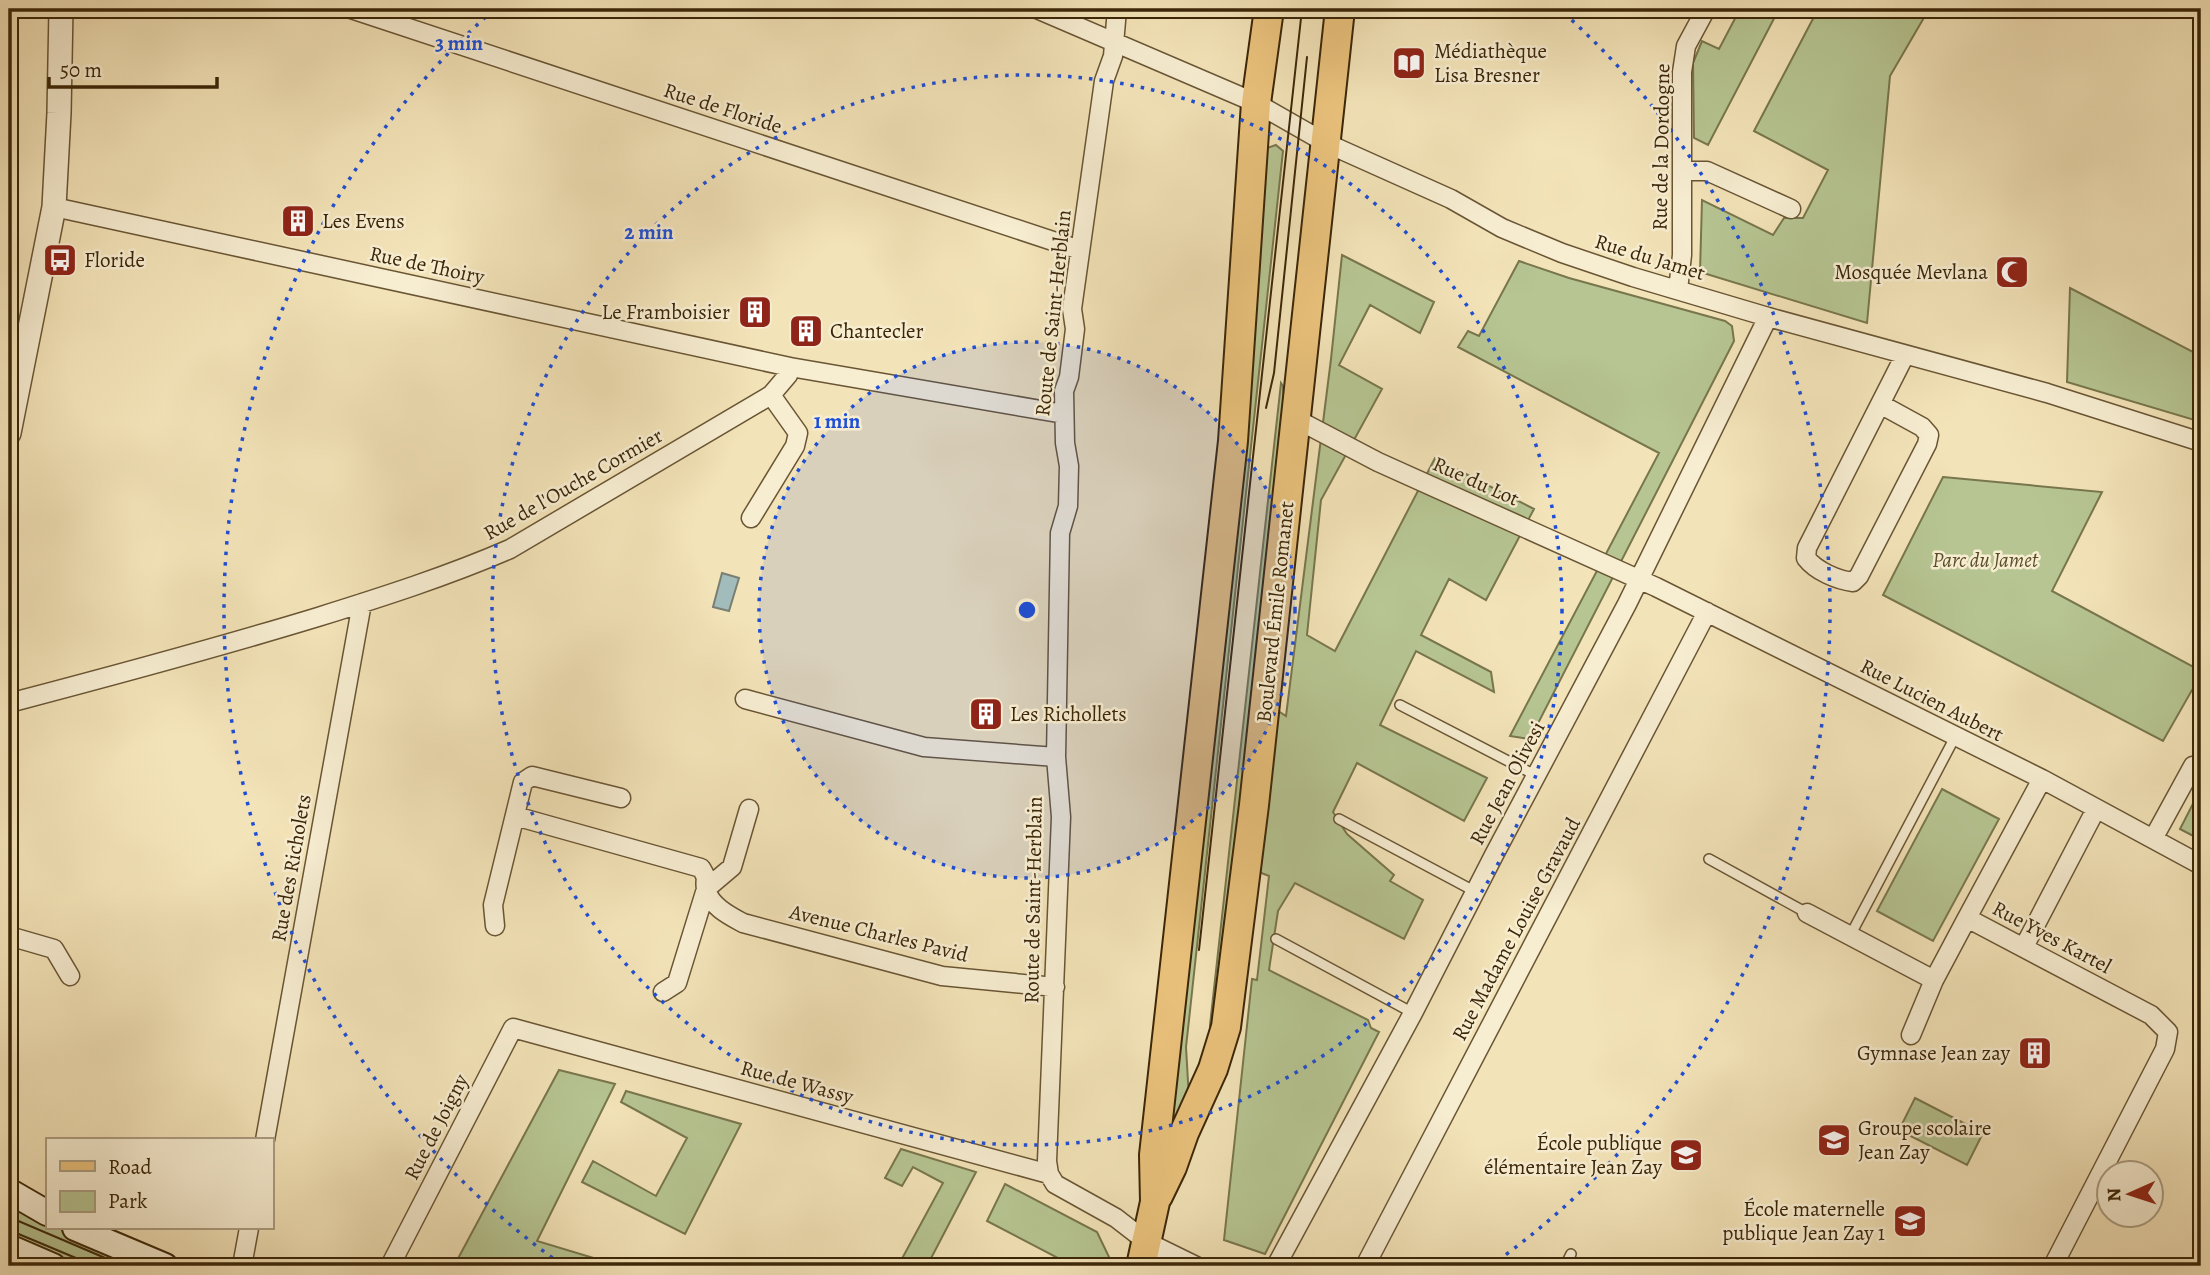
<svg xmlns="http://www.w3.org/2000/svg" width="2210" height="1275" font-family="Alegreya,serif">
  <style>
    .green { fill: #b6c592; stroke: #78764d; stroke-width: 2 }
    .water { fill: #a2bbbb; stroke: #797f73; stroke-width: 2 }
    .lines { fill: none; stroke-linecap: round; stroke-linejoin: round }
    .service-casing { stroke: #695534; stroke-width: 12 }
    .minor-casing { stroke: #695534; stroke-width: 21 }
    .tertiary-casing { stroke: #695534; stroke-width: 26 }
    .secondary-casing { stroke: #3b2608; stroke-width: 28 }
    .primary-casing { stroke: #3b2608; stroke-width: 32 }
    .service { stroke: #f7edd1; stroke-width: 9 }
    .minor { stroke: #f7edd1; stroke-width: 18 }
    .tertiary { stroke: #f7edd1; stroke-width: 23 }
    .secondary { stroke: #f7edd1; stroke-width: 24 }
    .primary { stroke: #eac27c; stroke-width: 28 }
    .tram { stroke: #3b2608; stroke-width: 2 }
    .ring { fill: none; stroke: #1d4ed8; stroke-width: 3.5; stroke-dasharray: 3.5 7 }
    .labels { text-anchor: middle; dominant-baseline: central; stroke-width: 5; stroke-linejoin: round; paint-order: stroke }
    .poi-label { font-size: 21px; fill: #3b2608; stroke: #f7edd1; text-anchor: start }
    .street-label { font-size: 21px; fill: #3b2608; stroke: #f7edd1 }
    .park-label { font-size: 21px; font-style: italic; fill: #5a4e2a; stroke: #f7edd1 }
    .centre { fill: #1d4ed8; stroke: #f7edd1; stroke-width: 3.5 }
    .ring-label { font-size: 21px; text-anchor: middle; font-weight: bold; fill: #1d4ed8; stroke: #f7edd1; stroke-width: 5; stroke-linejoin: round; paint-order: stroke }
  </style>
  <rect width="100%" height="100%" fill="#f3e3b8"/>
  <filter id="stains"><feTurbulence type="fractalNoise" baseFrequency=".00286" numOctaves="4"/><feColorMatrix values="0 0 0 0 .2 0 0 0 0 .09 0 0 0 0 .02 0 0 0 .5 -.17"/></filter>
  <radialGradient id="worn" r=".72"><stop offset=".6" stop-color="#630" stop-opacity="0"/><stop offset="1" stop-color="#630" stop-opacity=".3"/></radialGradient>
  <path class="green" d="M1740 9H1779L1708 145 1694 138 1693 63 1702 41 1719 49Z
    M1810 9H1929L1890 76 1867 323 1700 272 1702 200 1773 235 1784 218H1803L1828 170 1754 131 1816 13Z
    M1276 145 1283 151 1188 1029 1186 1047 1189 1099 1166 1143 1265 154 1267 148Z
    M1342 255 1434 302 1420 333 1370 305 1339 365 1382 389 1321 500 1307 635 1335 651 1435 458 1534 509 1486 600 1449 579 1421 635 1491 672 1494 692 1416 651 1380 725 1487 778 1464 821 1357 763 1333 812 1347 834 1394 875 1390 881 1423 900 1404 939 1295 883 1278 911 1269 970 1368 1020 1371 1028 1379 1032 1265 1254 1224 1240 1252 979 1257 980 1269 876 1259 872 1275 709 1286 716 1331 359Z
    M1519 261 1569 278 1725 321 1732 326 1734 341 1530 739 1510 736 1659 453 1458 347 1468 331 1479 336Z
    M2070 288 2201 356V422L2067 382Z
    M1281 383 1283 386 1284 402 1220 1003 1211 1044 1210 1025Z
    M1943 477 2102 492 2052 591 2199 670 2201 667V695L2192 690 2163 741 1883 595Z
    M1942 789 1999 819 1933 941 1877 911Z
    M2200 790 2201 791V840L2180 829Z
    M559 1070 615 1084 537 1241 620 1266H454Z
    M626 1091 741 1124 685 1234 582 1182 593 1161 656 1196 687 1138 621 1102Z
    M1915 1098 1983 1133 1967 1165 1899 1130Z
    M901 1149 976 1172 927 1266H898L943 1183 913 1167 902 1186 885 1178Z
    M1005 1184 1097 1232 1109 1257 1108 1266H1060V1259L987 1221Z
    M9 1198 47 1220V1228H62L150 1266H74L9 1239Z"/>
  <path class="water" d="M722 573 739 578 729 611 713 607Z"/>
  <g class="lines">
    <g class="service-casing">
      <path id="service" d="M1400 705 1537 776
        M1339 819 1476 892
        M1709 859 1807 913
        M1850 936 1955 737
        M1276 939 1413 1013
        M1565 1266 1571 1254"/>
    </g>
    <g class="minor-casing">
      <path id="minor" d="M351 9 1080 250
        M1037 9 1256 103 1326 143 1451 199 1502 228 1562 253 1633 277 1768 317 2047 393 2201 442
        M1117 9 1113 56 1104 81 1072 309 1075 329 1069 377 1064 391 1065 443 1069 466 1068 506 1060 533 1056 757 1061 817 1047 1161 1049 1174 1055 1184 1116 1218 1147 1242 1196 1266
        M1683 171H1707L1791 209
        M54 207 790 367 1064 414
        M1678 290 1682 255V72L1686 46 1706 9
        M1880 404 1922 427 1929 435 1927 444 1859 576 1853 582C1837 580 1816 571 1806 558L1807 548 1905 355
        M1296 419 1378 462 1656 587 2042 779 2201 865
        M751 518 795 446 798 433 771 395
        M745 699 924 747 1056 757
        M9 703C112 676 216 648 318 617 382 597 448 576 510 549L771 395 788 375 790 367
        M515 816 701 868C709 881 704 878 706 889 710 906 730 916 743 923L942 976 1055 987
        M2153 839 2193 766 2201 765
        M1807 913 1934 980 1967 918 2151 1015 2168 1032 2165 1049 2053 1266
        M1967 918 2042 779
        M495 926 493 905 523 782 532 776 621 798
        M9 936 54 949 70 976
        M2024 947 2096 809
        M663 992 677 983 706 889 732 867 749 809
        M1911 1035 1934 980
        M265 1140 362 603
        M242 1266 249 1228
        M390 1266 513 1028 1049 1174
        M1276 1266 1413 1013 1494 855 1627 604 1768 317
        M1365 1266 1707 612"/>
    </g>
    <g class="tertiary-casing">
      <path id="tertiary" d="M9 433 54 207 59 113 61 9"/>
    </g>
    <g class="secondary-casing">
      <path id="secondary" d="M9 1191 47 1213
        M75 1228 165 1266
        M9 1247 53 1266"/>
    </g>
    <g class="primary-casing">
      <path id="primary" d="M1158 1196 1172 1167 1184 1133 1213 1069 1226 1027 1254 805 1340 9
        M1141 1266 1155 1202 1154 1155 1233 441 1256 103 1269 9"/>
    </g>
    <use href="#service" class="service"/>
    <use href="#minor" class="minor"/>
    <use href="#tertiary" class="tertiary"/>
    <use href="#secondary" class="secondary"/>
    <use href="#primary" class="primary"/>
    <path class="tram" d="M1266 408 1274 373 1307 57
      M1199 950 1302 9
      M9 1217 124 1266
      M9 1230 95 1266"/>
  </g>
  <circle cx="1027" cy="610" r="268" fill="#1d4ed8" fill-opacity=".12"/>
  <g class="ring">
    <circle cx="1027" cy="610" r="268"/>
    <circle cx="1027" cy="610" r="535"/>
    <path d="M561 1264A803 803 0 0 1 490 13M1564 13A803 803 0 0 1 1493 1264"/>
  </g>
  <defs>
    <g id="library-square" transform="scale(1.75)"><rect x="-9" y="-9" width="18" height="18" rx="4" fill="#8f2418" stroke="#f7edd1"/><path d="M-6-4Q-3-5.5-.7-3.5V5Q-3 3-6 4ZM6-4Q3-5.5 .7-3.5V5Q3 3 6 4Z" fill="#fff"/></g>
    <g id="building-square" transform="scale(1.75)"><rect x="-9" y="-9" width="18" height="18" rx="4" fill="#8f2418" stroke="#f7edd1"/><path d="M-4-6H4V6H1V3H-1V6H-4ZM-2.5-4.3h1.7v1.8h-1.7ZM.8-4.3h1.7v1.8H.8ZM-2.5-1h1.7V.8h-1.7ZM.8-1h1.7V.8H.8Z" fill="#fff"/></g>
    <g id="bus-square" transform="scale(1.75)"><rect x="-9" y="-9" width="18" height="18" rx="4" fill="#8f2418" stroke="#f7edd1"/><path d="M-5-6H5V4H4V6H2V4H-2V6H-4V4H-5ZM-3.5-4V0h7V-4ZM-3.5 1.2v1.5H-2V1.2ZM2 1.2v1.5H3.5V1.2Z" fill="#fff"/></g>
    <g id="mosque-square" transform="scale(1.75)"><rect x="-9" y="-9" width="18" height="18" rx="4" fill="#8f2418" stroke="#f7edd1"/><path d="M3.5-4.9A6 6 0 1 0 3.5 4.9A5 5 0 1 1 3.5-4.9Z" fill="#fff"/></g>
    <g id="school-square" transform="scale(1.75)"><rect x="-9" y="-9" width="18" height="18" rx="4" fill="#8f2418" stroke="#f7edd1"/><path d="M0-5L7-2L0 1L-7-2ZM-4 1L0 2.5L4 1V4Q0 6-4 4Z" fill="#fff"/></g>
  </defs>
  <g fill-rule="evenodd">
    <use href="#library-square" x="1409" y="63"/>
    <use href="#building-square" x="298" y="221"/>
    <use href="#bus-square" x="60" y="260"/>
    <use href="#mosque-square" x="2012" y="272"/>
    <use href="#building-square" x="755" y="312"/>
    <use href="#building-square" x="806" y="331"/>
    <use href="#building-square" x="986" y="714"/>
    <use href="#building-square" x="2035" y="1053"/>
    <use href="#school-square" x="1834" y="1140"/>
    <use href="#school-square" x="1686" y="1155"/>
    <use href="#school-square" x="1910" y="1221"/>
  </g>
  <g class="labels">
    <g class="poi-label">
      <text x="1434" y="51">Médiathèque<tspan x="1434" dy="24">Lisa Bresner</tspan></text>
      <text x="322" y="221">Les Evens</text>
      <text x="84" y="260">Floride</text>
      <text x="1988" y="272" text-anchor="end">Mosquée Mevlana</text>
      <text x="730" y="312" text-anchor="end">Le Framboisier</text>
      <text x="830" y="331">Chantecler</text>
      <text x="1010" y="714">Les Richollets</text>
      <text x="2010" y="1053" text-anchor="end">Gymnase Jean zay</text>
      <text x="1858" y="1128">Groupe scolaire<tspan x="1858" dy="24">Jean Zay</tspan></text>
      <text x="1662" y="1143" text-anchor="end">École publique<tspan x="1662" dy="24">élémentaire Jean Zay</tspan></text>
      <text x="1885" y="1209" text-anchor="end">École maternelle<tspan x="1885" dy="24">publique Jean Zay 1</tspan></text>
    </g>
    <g class="street-label">
      <text transform="translate(723 108) rotate(18)">Rue de Floride</text>
      <text transform="translate(1661 147) rotate(-89)">Rue de la Dordogne</text>
      <text transform="translate(1650 257) rotate(17)">Rue du Jamet</text>
      <text transform="translate(427 265) rotate(12)">Rue de Thoiry</text>
      <text transform="translate(1053 313) rotate(-84)">Route de Saint-Herblain</text>
      <text transform="translate(1476 481) rotate(24)">Rue du Lot</text>
      <text transform="translate(573 484) rotate(-30)">Rue de l'Ouche Cormier</text>
      <text transform="translate(1275 612) rotate(-84)">Boulevard Émile Romanet</text>
      <text transform="translate(1932 700) rotate(27)">Rue Lucien Aubert</text>
      <text transform="translate(1507 783) rotate(-62)">Rue Jean Olivesi</text>
      <text transform="translate(291 868) rotate(-80)">Rue des Richolets</text>
      <text transform="translate(1033 900) rotate(-89)">Route de Saint-Herblain</text>
      <text transform="translate(1516 929) rotate(-62)">Rue Madame Louise Gravaud</text>
      <text transform="translate(879 933) rotate(14)">Avenue Charles Pavid</text>
      <text transform="translate(2052 937) rotate(28)">Rue Yves Kartel</text>
      <text transform="translate(797 1082) rotate(15)">Rue de Wassy</text>
      <text transform="translate(436 1127) rotate(-63)">Rue de Joigny</text>
    </g>
    <g class="park-label">
      <text x="1985" y="560">Parc du Jamet</text>
    </g>
  </g>
  <circle cx="1027" cy="610" r="10" class="centre"/>
  <g class="ring-label">
    <text x="459" y="50">3 min</text>
    <text x="649" y="239">2 min</text>
    <text x="837" y="428">1 min</text>
  </g>
  <rect width="2210" height="1275" fill="none" stroke="#f3e3b8" stroke-width="35"/>
  <rect x="10" y="10" width="2189" height="1254" fill="none" stroke="#3b2608" stroke-width="3.5"/>
  <rect x="18" y="18" width="2175" height="1240" fill="none" stroke="#3b2608" stroke-width="2"/>
  <rect x="46" y="1138" width="228" height="91" fill="#f7edd1" stroke="#ac9d81" stroke-width="2"/>
  <rect x="60" y="1161" width="35" height="10" fill="#eac27c" stroke="#ac9d81" stroke-width="2"/>
  <text x="108" y="1174" font-size="21" fill="#3b2608">Road</text>
  <rect x="60" y="1191" width="35" height="21" fill="#b6c592" stroke="#ac9d81" stroke-width="2"/>
  <text x="108" y="1208" font-size="21" fill="#3b2608">Park</text>
  <g transform="translate(2130 1194) rotate(267)"><circle r="33" fill="#f7edd1" stroke="#ac9d81" stroke-width="2"/>
  <path d="M0-5L12 26L0 18L-12 26Z" fill="#8f2418"/>
  <text y="-10" font-size="19" font-weight="bold" text-anchor="middle" fill="#3b2608">N</text>
  </g>
  <path d="M49 77v10h168v-10" fill="none" stroke="#3b2608" stroke-width="3.5"/>
  <text x="60" y="77" font-size="21" fill="#3b2608" stroke="#f7edd1" stroke-width="5" paint-order="stroke">50 m</text>
  <rect width="100%" height="100%" filter="url(#stains)"/>
  <rect width="100%" height="100%" fill="url(#worn)"/>
</svg>
